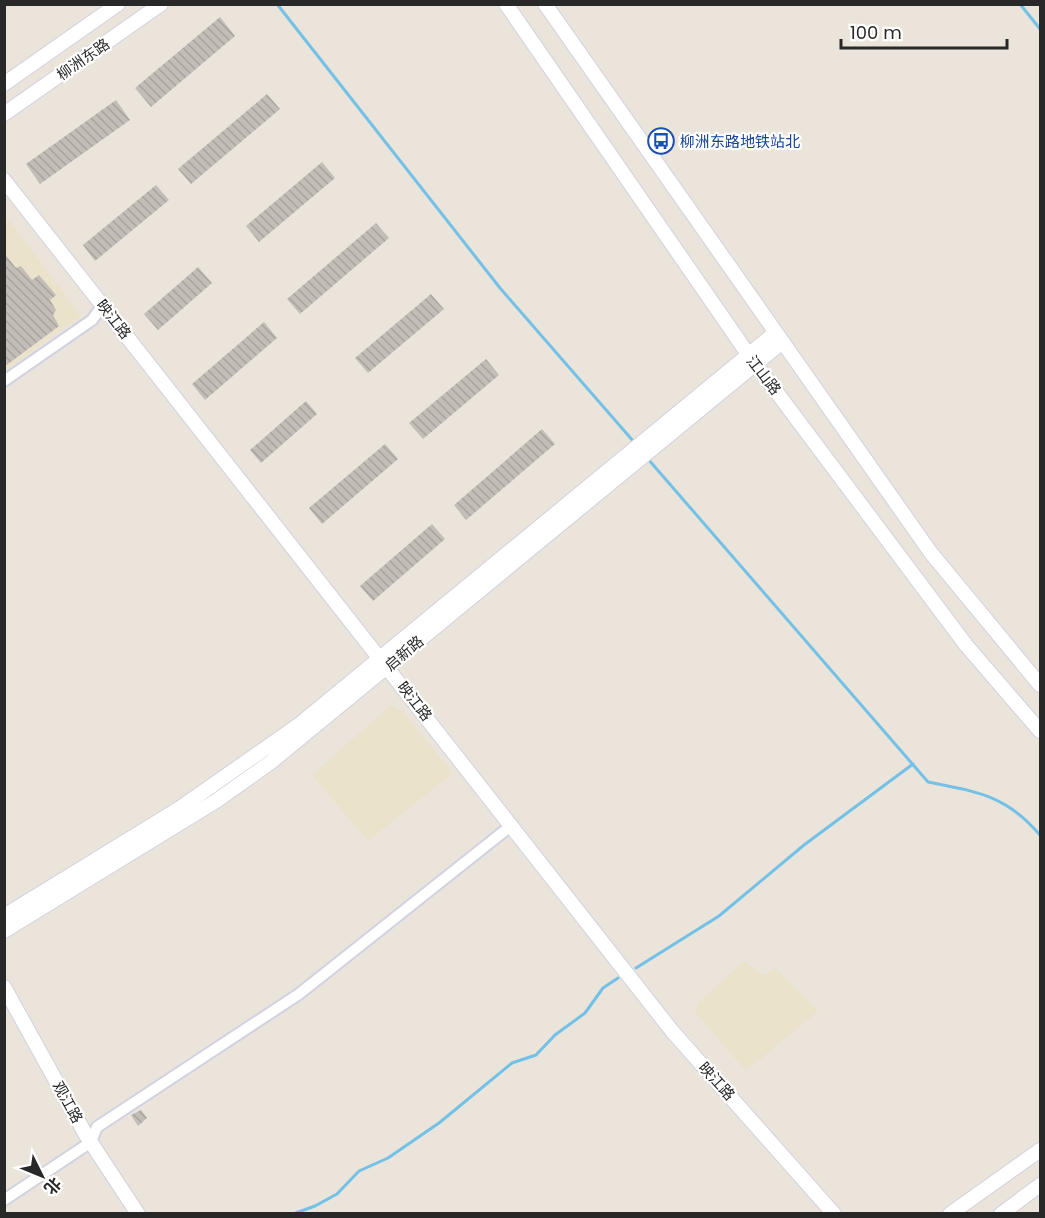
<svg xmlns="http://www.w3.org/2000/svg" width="1045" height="1218" font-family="Poppins,'Noto Sans SC',sans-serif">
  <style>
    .education { fill: #ebe2cb }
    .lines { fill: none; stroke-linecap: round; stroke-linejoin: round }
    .stream { stroke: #73c1e7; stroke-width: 3 }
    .building { fill: url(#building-back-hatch) }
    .street-casing { stroke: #d0d2e1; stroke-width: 14 }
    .secondary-casing { stroke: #d0d2e1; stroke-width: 16 }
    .street { stroke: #fff; stroke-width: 10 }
    .secondary { stroke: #fff; stroke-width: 14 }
    .labels { text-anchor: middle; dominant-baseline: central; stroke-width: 4.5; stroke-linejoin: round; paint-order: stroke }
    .street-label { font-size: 15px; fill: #282828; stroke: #fff }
    .transit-label { font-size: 15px; fill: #164399; stroke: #fff; text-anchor: start }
  </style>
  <defs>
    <pattern id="building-back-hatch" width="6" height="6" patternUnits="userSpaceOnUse" patternTransform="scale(1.5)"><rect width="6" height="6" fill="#c2beb7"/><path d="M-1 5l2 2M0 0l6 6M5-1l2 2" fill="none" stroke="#a7a39d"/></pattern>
  </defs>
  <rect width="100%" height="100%" fill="#eae4db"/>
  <path class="education" d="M4 213 81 316 5 371H4Z
    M391 705 403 712 453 773 368 841 312 775Z
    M744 961 763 975 776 968 818 1011 746 1071 695 1012 699 1002Z"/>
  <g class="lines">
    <path class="stream" d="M277 4 500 288 634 442
      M1020 4 1040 29
      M648 459 928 782C978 792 1006 795 1040 835
      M636 968 719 916 804 845 913 764
      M293 1214 315 1206 337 1194 359 1171 388 1158 439 1123 512 1063 536 1055 555 1035 585 1013 603 988 618 978"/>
  </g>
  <path class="building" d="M220 17 235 36 151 107 135 88Z
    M267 94 280 109 191 184 178 169Z
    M116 100 130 120 40 184 26 164Z
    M322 162 335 178 259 242 246 226Z
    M156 185 169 200 95 261 83 245Z
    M376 223 389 238 300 314 287 299Z
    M4 253 16 268 21 266 32 280 39 275 56 295 50 300 56 310 53 315 59 326 4 367Z
    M198 267 212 283 158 330 144 314Z
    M431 294 444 309 368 373 355 358Z
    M264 322 277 338 205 400 192 384Z
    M486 359 499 375 423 439 409 423Z
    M306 401 317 414 261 463 250 450Z
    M542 429 555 444 466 520 454 505Z
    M385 444 398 459 322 524 309 508Z
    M432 524 445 539 373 601 360 586Z
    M141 1110 147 1118 138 1126 131 1115Z"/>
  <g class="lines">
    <g class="street-casing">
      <path id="street" d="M4 381 92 320 103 305
        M4 1200 91 1142 97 1127 299 994 512 825"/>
    </g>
    <g class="secondary-casing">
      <path id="secondary" d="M506 4 748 354 966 645 1040 731
        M545 4 931 553 1040 685
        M4 84 118 4
        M4 114 161 4
        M4 180 672 1031 834 1214
        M4 916 180 808 300 724 775 333
        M4 931 216 801 271 762 781 343
        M4 987 86 1135 138 1214
        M950 1214 1040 1150
        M1001 1214 1040 1185"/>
    </g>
    <use href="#street" class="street"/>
    <use href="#secondary" class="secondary"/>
  </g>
  <defs>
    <g id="bus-ring" transform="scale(1.35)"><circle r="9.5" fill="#fff" stroke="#1a4fb4" stroke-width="1.5"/><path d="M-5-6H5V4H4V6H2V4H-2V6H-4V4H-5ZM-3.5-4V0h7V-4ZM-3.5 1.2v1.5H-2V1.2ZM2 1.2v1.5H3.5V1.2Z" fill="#1a4fb4"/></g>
  </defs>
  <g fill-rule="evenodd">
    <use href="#bus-ring" x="661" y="141"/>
  </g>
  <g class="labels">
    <g class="street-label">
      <text transform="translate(83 59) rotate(-35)">柳洲东路</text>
      <text transform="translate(114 319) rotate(52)">映江路</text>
      <text transform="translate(764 375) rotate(52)">江山路</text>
      <text transform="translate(404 653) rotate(-40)">启新路</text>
      <text transform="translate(415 701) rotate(52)">映江路</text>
      <text transform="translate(717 1081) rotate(48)">映江路</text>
      <text transform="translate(68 1102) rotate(61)">观江路</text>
    </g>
    <g class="transit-label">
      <text x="680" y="141">柳洲东路地铁站北</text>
    </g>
  </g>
  <rect width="1045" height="1218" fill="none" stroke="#282828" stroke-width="12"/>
  <g transform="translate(42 1176) rotate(133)" stroke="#ffffff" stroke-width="4.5" paint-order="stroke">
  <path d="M0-4.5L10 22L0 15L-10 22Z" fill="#282828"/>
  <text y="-9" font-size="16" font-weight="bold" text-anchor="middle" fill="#282828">北</text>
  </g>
  <path d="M841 39v9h166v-9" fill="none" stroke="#282828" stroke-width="3"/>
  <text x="850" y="39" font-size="18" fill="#282828" stroke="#ffffff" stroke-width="4.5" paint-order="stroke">100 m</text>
</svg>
